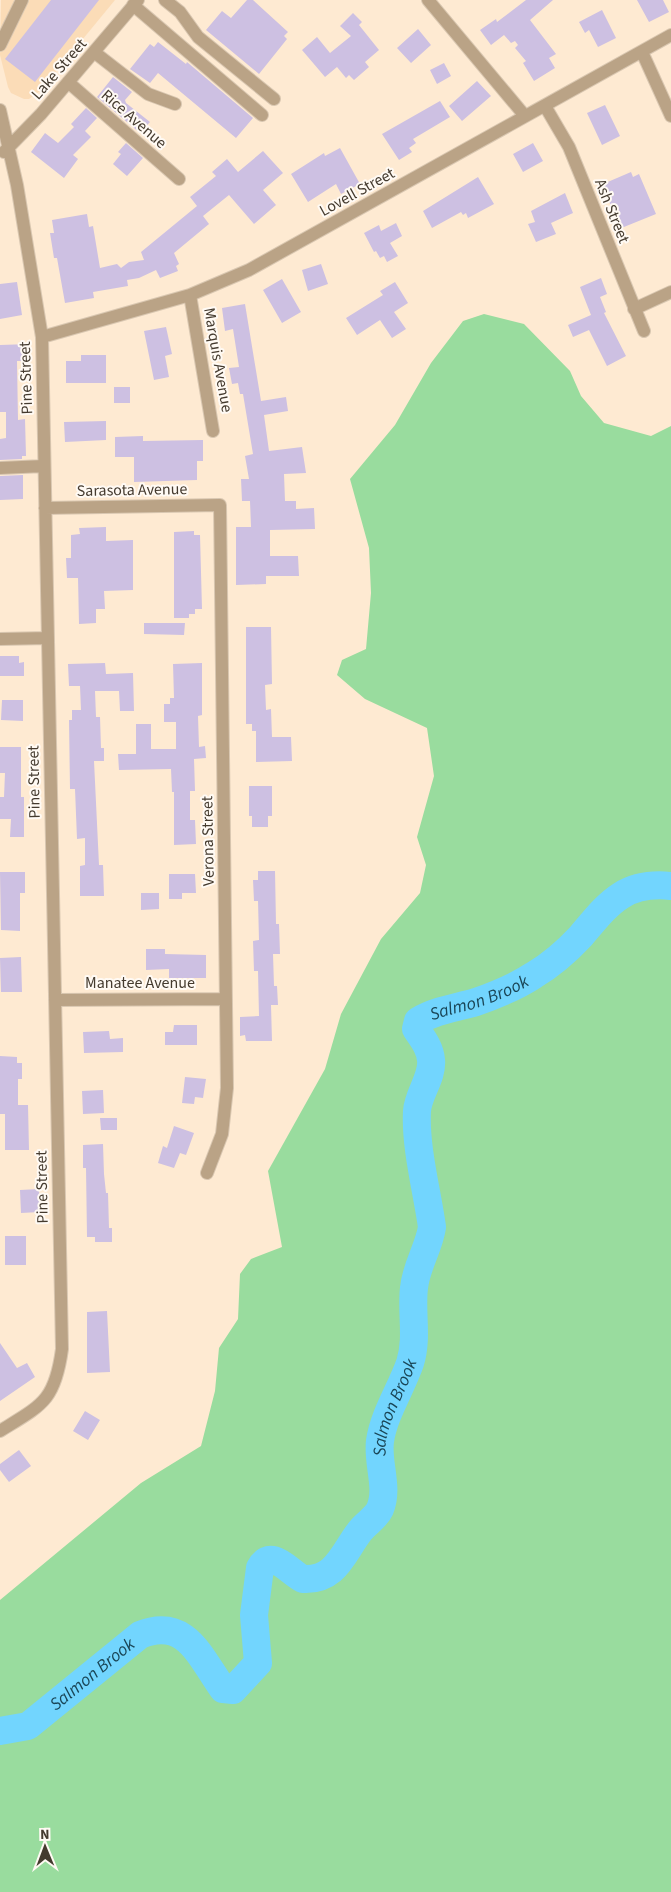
<svg xmlns="http://www.w3.org/2000/svg" width="671" height="1892" font-family="'Source Sans 3',sans-serif">
  <style>
    .built { fill: #fbdcb7 }
    .green { fill: #99dc9e }
    .lines { fill: none; stroke-linecap: round; stroke-linejoin: round }
    .river { stroke: #72d5fe; stroke-width: 28 }
    .building { fill: #cdc0e2 }
    .minor-casing { stroke: #d9c7b1; stroke-width: 14 }
    .minor { stroke: #baa386; stroke-width: 12 }
    .labels { text-anchor: middle; dominant-baseline: central; stroke-width: 4; stroke-linejoin: round; paint-order: stroke }
    .street-label { font-size: 16px; fill: #443a2e; stroke: #fffaf4 }
    .water-label { font-size: 18px; font-style: italic; fill: #1a4657; stroke: #fffaf4 }
  </style>
  <rect width="100%" height="100%" fill="#feead2"/>
  <path class="built" d="M1 0H115L40 91 29 99H24L11 93 8 87 0 55Z"/>
  <path class="green" d="M484 314 524 324 570 371 581 396 604 423 651 436 671 426V1892H0V1600L141 1483 201 1446 215 1391 219 1348 238 1319 240 1274 251 1259 282 1247 268 1171 325 1069 341 1014 381 939 420 893 426 865 417 837 434 776 427 728 365 699 337 675 342 660 366 649 371 593 369 548 350 479 395 425 431 363 463 321Z"/>
  <g class="lines">
    <path class="river" id="s1" d="M0 1731 28 1726 140 1635C186 1616 200 1657 223 1689L233 1690 258 1663 254 1615 260 1568C271 1547 289 1572 303 1579 336 1581 343 1553 360 1531 366 1523 376 1518 380 1509 389 1488 377 1463 380 1441 384 1414 401 1389 410 1363 418 1338 411 1313 414 1288 416 1266 429 1248 432 1227 427 1191 415 1147 417 1111 418 1094 433 1077 431 1060 430 1048 423 1039 416 1029L418 1021C436 1010 456 1008 476 1002 496 995 516 987 534 975 551 965 567 951 581 936 608 904 624 881 671 886"/>
  </g>
  <path class="building" d="M51 0H99L35 82 5 59Z
    M247 0H253L288 32 284 36 287 39 259 74 206 30 222 11 231 18Z
    M526 0H553L530 20 556 54 549 58 555 68 534 81 523 63 526 61 515 48 518 45 515 41 511 43 504 35 491 45 480 30 496 19 497 22Z
    M637 0H663L669 12 649 22Z
    M602 10 616 38 598 47 589 30 585 33 579 22Z
    M353 13 362 22 359 25 379 50 365 62 369 67 354 80 349 75 346 78 337 67 325 77 302 50 317 37 330 53 351 36 340 26Z
    M418 29 431 45 411 63 397 48Z
    M158 42 186 64 187 62 253 118 236 138 158 73 150 83 130 69 150 44 154 47Z
    M444 63 451 76 437 84 430 70Z
    M113 77 132 92 125 100 126 103 150 122 140 133 97 97Z
    M477 81 491 96 462 121 449 106Z
    M440 101 450 117 413 139 416 143 409 148 412 152 399 160 382 134Z
    M605 105 620 136 602 145 587 113Z
    M86 108 97 118 85 131 91 137 73 155 78 159 64 178 31 152 45 133 58 143 74 127 71 124Z
    M126 143 143 158 127 176 113 164 121 154 118 152Z
    M533 143 543 161 523 172 513 154Z
    M340 148 360 184 341 194 336 184 308 202 291 174 324 153 325 156Z
    M263 151 283 173 263 190 276 205 254 224 229 195 203 216 209 224 174 253 179 264 176 266 178 271 160 278 156 270 139 278 127 280 128 286 93 292 94 298 65 303 57 258H54L50 233H54L52 220 87 214 89 227 93 226 100 268 117 264 121 268 129 262 144 260 141 252 197 206 190 197 216 176 212 172 227 159 238 172Z
    M631 172 633 177 639 174 656 214 619 229 603 184Z
    M478 177 494 204 468 218 466 213 463 215 461 212 432 228 423 211Z
    M565 193 573 213 551 223 556 234 536 242 528 224 535 222 531 211Z
    M396 223 402 236 390 243 398 256 387 262 384 256 380 258 376 251 374 252 364 233 379 225 381 231Z
    M321 264 328 284 308 291 302 270Z
    M601 278 607 294 600 297 606 312 604 313 626 356 607 366 589 330 573 337 568 325 591 315 580 287Z
    M282 279 301 312 282 323 263 290Z
    M17 282 22 315 0 319V284Z
    M395 282 408 303 394 312 406 329 392 338 380 320 357 335 346 318 383 295 380 291Z
    M245 304 261 401 286 397 288 411 264 415 269 451 302 447 306 473 284 474 285 501H296V509L314 508 315 529 270 530V556H298L299 576H266V584L236 585V527H251L250 501H242L241 479H249L245 456 253 454 243 394H240L238 383 232 384 229 368 239 367 233 329 225 331 222 308Z
    M166 327 172 354 165 356 169 377 154 380 144 331Z
    M30 344V361H17L18 420 25 419 26 456H22V459L0 460V439L6 438V412H0V345Z
    M81 355H106V383H66V361H81Z
    M114 387H130V403H114Z
    M106 421V440L65 442 64 422Z
    M143 436V441L203 440V461H197V480L134 482V457H115V437Z
    M23 475V499L0 500V476Z
    M106 527V541L133 540V590L104 591 105 609H96V623L79 624 78 578H67L66 558H71V535L80 534 79 528Z
    M194 531V535H200L202 609H195V614H189V618H174V532Z
    M144 623H185L184 635 144 634Z
    M246 627H271L272 684 265 685 266 710 271 709 272 737H291L292 761 256 762V731H252V724H246Z
    M0 656H19V663L24 662V676H0Z
    M105 663 106 674 133 673 134 711H120L119 691H95L96 717H100L101 748H104V761H94L99 865H103L104 896H80V866L85 865V838L77 839 75 789H70L69 720H72V710H81L80 686H69L68 664Z
    M202 663V715L198 716 199 747 205 746 206 758 194 759 195 791H190V820H195L196 844 174 845V792H172L171 769 119 770 118 754H136V724H151V749H176V722H164V704H170V698H174L173 664Z
    M2 700H23V721L1 720Z
    M0 747H21V797H24V837H10L11 819H0V797H4L5 773H0Z
    M249 786H272V816H268V827H252V816H249Z
    M258 871H275L276 924H279L280 954H273L274 986H277L278 1005H271L272 1041H246L245 1035 240 1036V1017L259 1016 258 971H254L253 941 259 940 258 901H254L253 880H258Z
    M0 872H25V893H20V931L1 930Z
    M169 874H195L196 893H182V899H169Z
    M141 893H159V909L141 910Z
    M146 949H165V954L206 955V978H169V969L146 970Z
    M21 957 22 992H1L0 958Z
    M174 1025H197V1045H165V1032H173Z
    M109 1031 110 1039 123 1038V1052L84 1053 83 1032Z
    M0 1056 17 1057V1063H22V1079H18V1105H28L29 1150H5V1114H0Z
    M185 1077 206 1079 203 1098 195 1097 194 1104 182 1103Z
    M103 1090 104 1113 83 1114 82 1091Z
    M100 1118H117V1130H101Z
    M174 1126 194 1133 186 1155 180 1153 174 1168 158 1163 163 1146 167 1148Z
    M103 1144 104 1174 106 1193H108L109 1228H112V1242H95V1237H87L86 1168H83V1145Z
    M39 1189 40 1212 21 1213 20 1190Z
    M5 1236H26V1265H5Z
    M107 1311 110 1372 87 1373V1312Z
    M0 1343 17 1368 27 1363 35 1377 0 1401Z
    M85 1411 100 1420 88 1440 73 1431Z
    M19 1450 31 1466 9 1482 0 1470V1464Z"/>
  <g class="lines">
    <g class="minor-casing">
      <path id="minor" d="M165 0 180 12 198 37 274 99
        M428 0 525 116
        M133 5 262 115
        M0 45 22 0
        M94 52 148 94 175 104
        M642 52 671 116
        M68 82 179 179
        M545 106 569 147 644 331
        M0 110 17 185 42 337 62 1349C55 1401 42 1405 0 1431
        M4 152 41 114 138 0
        M190 295 213 431
        M634 309 671 292
        M42 337 190 295 249 270 671 35
        M0 468 44 466
        M45 508 220 505 227 1088 222 1134 207 1173
        M0 639 48 638
        M55 1000 226 999"/>
    </g>
    <use href="#minor" class="minor"/>
  </g>
  <g class="labels">
    <g class="street-label">
      <text transform="translate(59 69) rotate(-49)">Lake Street</text>
      <text transform="translate(134 119) rotate(41)">Rice Avenue</text>
      <text transform="translate(357 192) rotate(-29)">Lovell Street</text>
      <text transform="translate(612 211) rotate(68)">Ash Street</text>
      <text transform="translate(218 360) rotate(80)">Marquis Avenue</text>
      <text transform="translate(26 378) rotate(-92)">Pine Street</text>
      <text transform="translate(132 490) rotate(-1)">Sarasota Avenue</text>
      <text transform="translate(34 782) rotate(-91)">Pine Street</text>
      <text transform="translate(208 841) rotate(-91)">Verona Street</text>
      <text x="140" y="983">Manatee Avenue</text>
      <text transform="translate(42 1187) rotate(-91)">Pine Street</text>
    </g>
    <g class="water-label">
      <text stroke="none"><textPath href="#s1" startOffset="1158">Salmon Brook</textPath></text>
      <text stroke="none"><textPath href="#s1" startOffset="692">Salmon Brook</textPath></text>
      <text stroke="none"><textPath href="#s1" startOffset="111">Salmon Brook</textPath></text>
    </g>
  </g>
  <g transform="translate(45 1847) rotate(359)" stroke="#fffaf4" stroke-width="4" paint-order="stroke">
  <path d="M0-4L9 19L0 12L-9 19Z" fill="#443a2e"/>
  <text y="-8" font-size="14" font-weight="bold" text-anchor="middle" fill="#443a2e">N</text>
  </g>
</svg>
